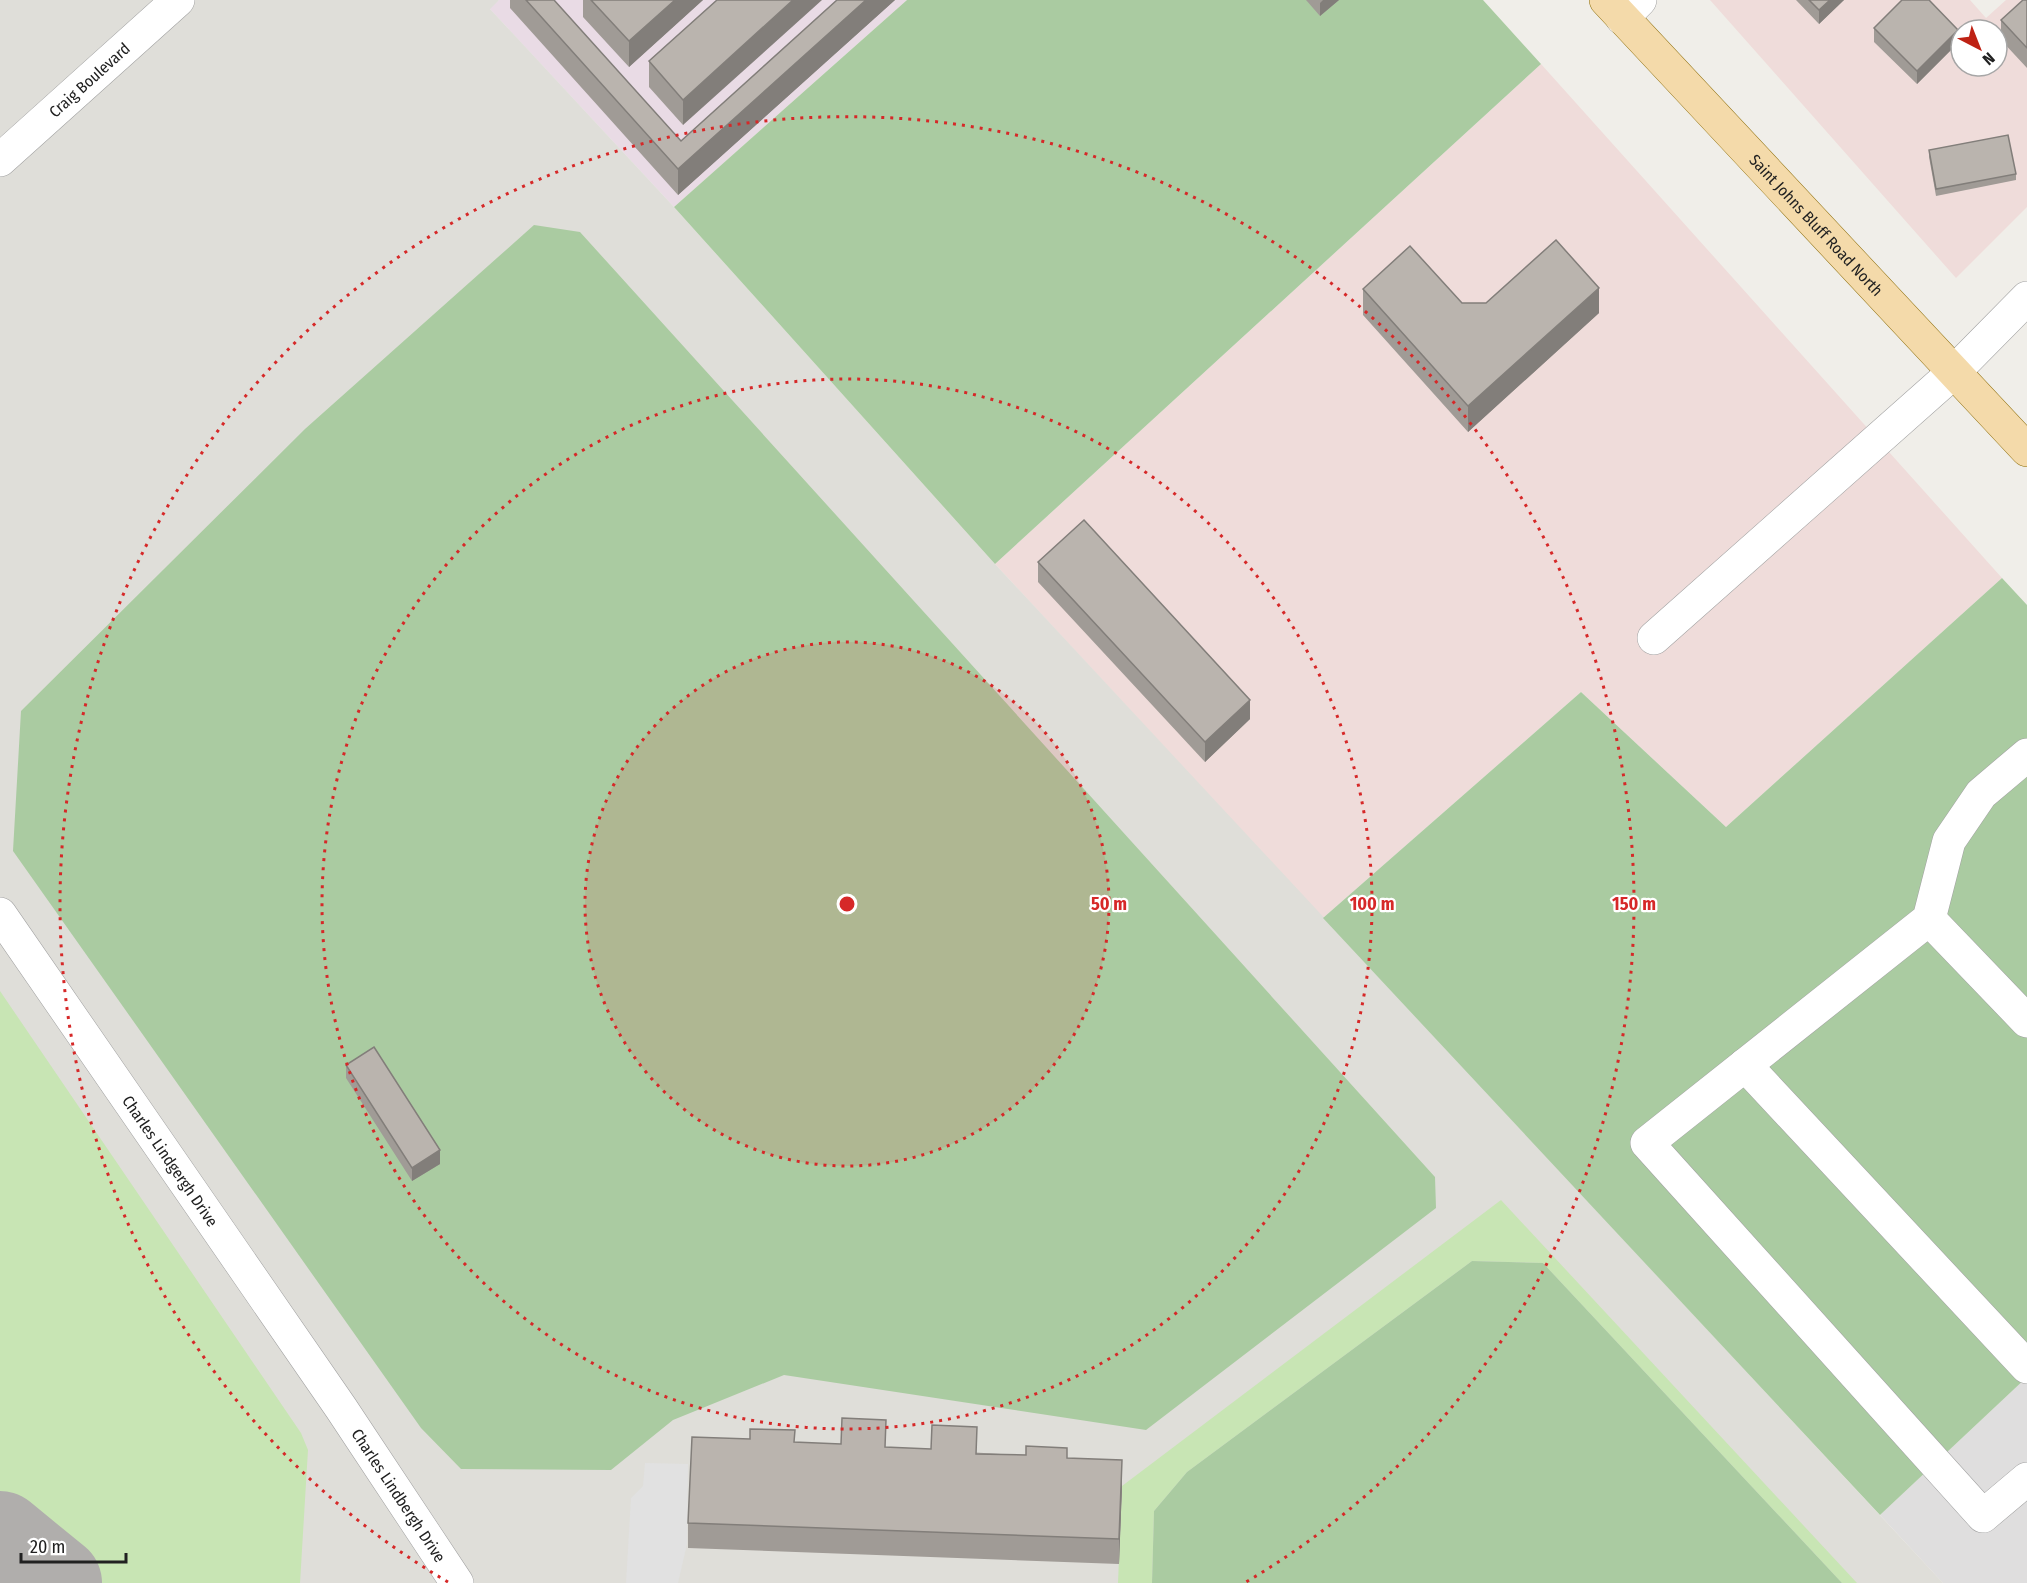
<svg xmlns="http://www.w3.org/2000/svg" width="2027" height="1583" font-family="'Fira Sans Condensed',sans-serif">
  <style>
    .residential { fill: #dfdede }
    .commercial { fill: #efdcda; fill-rule: evenodd }
    .industrial { fill: #e9dbe5 }
    .airport { fill: #dfded9 }
    .grass { fill: #c8e5b4 }
    .forest { fill: #aacba1 }
    .parking { fill: #e1e1e1 }
    .lines { fill: none; stroke-linecap: round; stroke-linejoin: round }
    .taxiway { stroke: #b0aeac; stroke-width: 94 }
    .minor-casing { stroke: #a2a2a2; stroke-width: 34 }
    .major-casing { stroke: #8f700f; stroke-width: 34 }
    .minor { stroke: #fff; stroke-width: 33 }
    .major { stroke: #f4daaa; stroke-width: 33 }
    .wall { fill: #a09b96 }
    .shaded-wall { fill: #827e7a }
    .building { fill: #bab4ae; stroke: #827e7a; stroke-width: 1.5 }
    .ring { fill: none; stroke: #d62828; stroke-width: 3; stroke-dasharray: 3 6 }
    .labels { text-anchor: middle; dominant-baseline: central; stroke-width: 4.5; stroke-linejoin: round; paint-order: stroke }
    .street-label { font-size: 16px; fill: #212121; stroke: #fff }
    .centre { fill: #d62828; stroke: #fff; stroke-width: 3 }
    .ring-label { font-size: 18px; text-anchor: middle; font-weight: bold; fill: #d62828; stroke: #fff; stroke-width: 4.5; stroke-linejoin: round; paint-order: stroke }
  </style>
  <rect width="100%" height="100%" fill="#f0eee9"/>
  <path class="residential" d="M2027 1377V1583H1943L1880 1515Z"/>
  <path class="commercial" d="M1710 0H1970L1986 18 2006 0H2027V207L1956 278ZM1961 30H1997V66H1961Z
    M1541 64 2002 578 1726 827 1581 692 1323 918 995 564Z"/>
  <path class="industrial" d="M499 0H907L674 207 489 8Z"/>
  <path class="airport" d="M0 0H499L490 9 674 207 995 564 1943 1583H0Z"/>
  <path class="grass" d="M0 991 301 1433 308 1450 300 1583H99L0 1503Z
    M1501 1200 1857 1583H1842L1543 1263 1472 1261 1187 1472 1154 1511 1152 1583H1118L1122 1486Z"/>
  <path class="forest" d="M907 0H1483L1541 64 995 564 674 207Z
    M534 225 580 232 1435 1177 1436 1208 1146 1430 784 1375 673 1420 611 1470 461 1469 421 1428 13 851 21 711 305 429Z
    M2002 578 2027 605V1377L1880 1515 1323 918 1581 692 1726 827Z
    M1472 1261 1543 1263 1842 1583H1152L1154 1511 1187 1472Z"/>
  <path class="parking" d="M645 1463 688 1464 687 1544 678 1583H626L631 1498 643 1486Z"/>
  <g class="lines">
    <path class="taxiway" d="M0 1538 55 1583"/>
    <g class="minor-casing">
      <g id="minor">
        <path d="M1622 18 1640 0"/>
        <path id="s1" d="M0 160 178 0"/>
        <path d="M1654 638 1954 372 2027 298"/>
        <path d="M2027 755 1981 794 1949 841 1929 919 1647 1143 1983 1516 2027 1479"/>
        <path id="s2" d="M0 914 341 1408 457 1583"/>
        <path d="M1929 919 2027 1021"/>
        <path d="M1745 1065 2027 1367"/>
      </g>
    </g>
    <g class="major-casing">
      <g id="major">
        <path id="s3" d="M1606 0 2027 450"/>
      </g>
    </g>
    <use href="#minor" class="minor"/>
    <use href="#major" class="major"/>
  </g>
  <path class="wall" d="M510 0H554L681 141 837 0H895L678 195 510 8Z
    M583 0H703L629 67 583 17Z
    M717 0 683 125 649 87V61Z
    M1306 0H1339L1320 16Z
    M1796 0H1844L1819 24Z
    M2027 0V68L2001 40V20Z
    M1874 28 1958 43 1917 84 1874 42Z
    M1929 150 2016 174V180L1936 196 1929 157Z
    M1363 289 1462 303H1486L1599 313 1468 432 1363 315Z
    M1038 562 1250 719 1205 762 1038 582Z
    M346 1065 440 1164 412 1181 346 1078Z
    M795 1442 1067 1458 1122 1486 1119 1564 688 1548V1523Z"/>
  <path class="shaded-wall" d="M675 0H703L629 67V41Z
    M793 0H822L683 125V100Z
    M866 0H895L678 195V169Z
    M1323 0H1339L1320 16V3Z
    M1830 0H1844L1819 24V10Z
    M1958 30V43L1917 84V71Z
    M1599 288V313L1468 432V406Z
    M1250 700V719L1205 762V742Z
    M440 1150V1164L412 1181V1168Z
    M1122 1460V1486L1119 1564V1539Z"/>
  <path class="building" d="M526 0H554L681 141 837 0H866L678 169Z
    M591 0H675L629 41Z
    M717 0H793L683 100 649 61Z
    M1809 0H1830L1819 10Z
    M1902 0H1929L1958 30 1917 71 1874 28Z
    M2023 0H2027V48L2001 20Z
    M2008 135 2016 174 1936 189 1929 150Z
    M1556 240 1599 288 1468 406 1363 289 1410 246 1462 303H1486Z
    M1084 520 1250 700 1205 742 1038 562Z
    M374 1047 440 1150 412 1168 346 1065Z
    M842 1418 886 1420 885 1447 931 1449 932 1425 977 1427 976 1454 1026 1455V1446L1067 1448V1458L1122 1460 1119 1539 688 1523 692 1437 750 1439V1429L795 1430 794 1442 841 1444Z"/>
  <circle cx="847" cy="904" r="262" fill="#d62828" fill-opacity=".12"/>
  <g class="ring">
    <circle cx="847" cy="904" r="262"/>
    <circle cx="847" cy="904" r="525"/>
    <path d="M448 1582A787 787 0 1 1 1246 1582"/>
  </g>
  <g class="labels">
    <g class="street-label">
      <text stroke="none"><textPath href="#s1" startOffset="120">Craig Boulevard</textPath></text>
      <text stroke="none"><textPath href="#s3" startOffset="308">Saint Johns Bluff Road North</textPath></text>
      <text stroke="none"><textPath href="#s2" startOffset="300">Charles Lindgergh Drive</textPath></text>
      <text stroke="none"><textPath href="#s2" startOffset="705">Charles Lindbergh Drive</textPath></text>
    </g>
  </g>
  <circle cx="847" cy="904" r="9" class="centre"/>
  <g class="ring-label">
    <text x="1109" y="910">50 m</text>
    <text x="1372" y="910">100 m</text>
    <text x="1634" y="910">150 m</text>
  </g>
  <g transform="translate(1979 48) rotate(138)"><circle r="28" fill="#ffffff" stroke="#a6a6a6" stroke-width="1.5"/>
  <path d="M0-4.5L10 22L0 15L-10 22Z" fill="#be2214"/>
  <text y="-9" font-size="16" font-weight="bold" text-anchor="middle" fill="#212121">N</text>
  </g>
  <path d="M21 1553v9h105v-9" fill="none" stroke="#212121" stroke-width="3"/>
  <text x="30" y="1553" font-size="18" fill="#212121" stroke="#ffffff" stroke-width="4.5" paint-order="stroke">20 m</text>
</svg>
